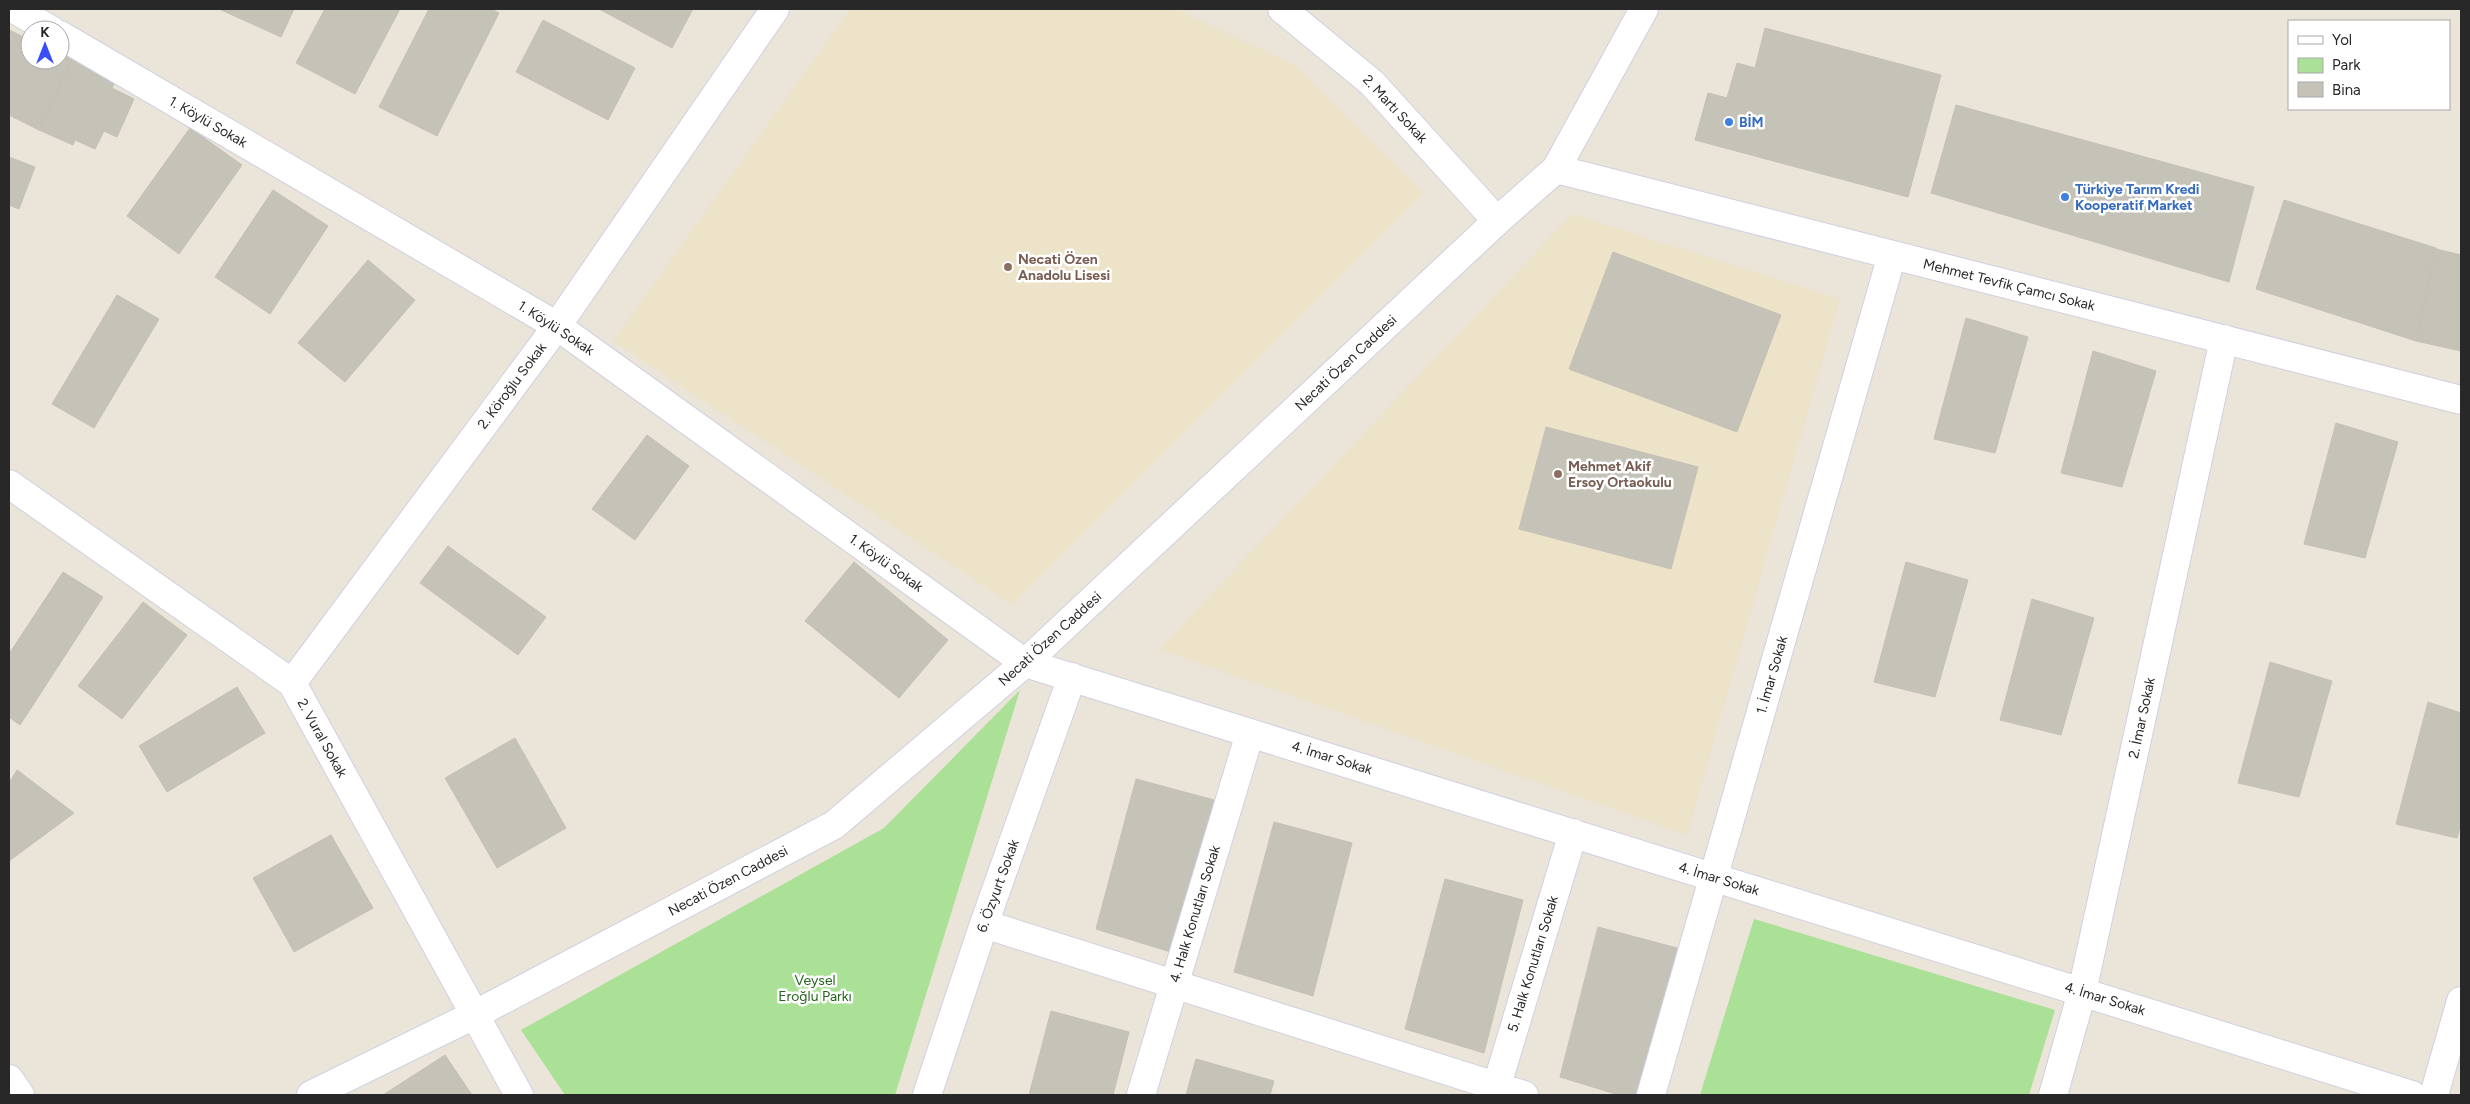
<svg xmlns="http://www.w3.org/2000/svg" width="2470" height="1104" font-family="Figtree,sans-serif">
  <style>
    .education { fill: #ece3c8 }
    .green { fill: #aae196 }
    .building { fill: #c5c2b8; stroke: #c5c0b3 }
    .lines { fill: none; stroke-linecap: round; stroke-linejoin: round }
    .minor-casing { stroke: #cfd1e1; stroke-width: 30 }
    .tertiary-casing { stroke: #cfd1e1; stroke-width: 30 }
    .minor { stroke: #fff; stroke-width: 28 }
    .tertiary { stroke: #fff; stroke-width: 28 }
    .shop-dot { fill: #3f7fe0; stroke: #fff; stroke-width: 2 }
    .education-dot { fill: #8d6e63; stroke: #fff; stroke-width: 2 }
    .labels { text-anchor: middle; dominant-baseline: central; stroke-width: 5; stroke-linejoin: round; paint-order: stroke }
    .street-label { font-size: 14px; fill: #282828; stroke: #fff }
    .shop-label { font-size: 14px; font-weight: bold; fill: #366cbe; stroke: #fff; text-anchor: start }
    .education-label { font-size: 14px; font-weight: bold; fill: #785e54; stroke: #fff; text-anchor: start }
    .park-label { font-size: 14px; fill: #24631a; stroke: #fff }
  </style>
  <rect width="100%" height="100%" fill="#eae4d9"/>
  <path class="education" d="M850 9H1176L1296 66 1424 193 1012 605 613 341Z
    M1572 214 1840 299 1687 835 1159 649Z"/>
  <path class="green" d="M1020 690 895 1095H565L521 1030 884 828Z
    M1754 919 2055 1010 2029 1095H1700Z"/>
  <path class="building" d="M219 9H294L281 37Z
    M325 9H400L355 94 296 63Z
    M429 9H491L499 13 437 136 379 107Z
    M599 9H693L672 48Z
    M543 20 635 68 608 120 516 72Z
    M1765 28 1941 75 1908 197 1695 140 1708 93 1727 98 1737 63 1755 68Z
    M9 30 30 40V60H60V53L72 59 39 130 9 115Z
    M72 59 116 80 112 88 134 99 117 137 104 131 95 149 75 140 73 145 39 130Z
    M1956 105 2254 187 2229 282 1931 193Z
    M190 128 242 165 179 254 127 216Z
    M9 157 35 167 19 209 9 205Z
    M273 190 328 226 270 314 215 277Z
    M2284 200 2436 248 2416 341 2256 289Z
    M2436 249 2461 255V351L2416 341Z
    M1613 252 1781 315 1737 432 1569 369Z
    M368 260 415 300 345 382 298 343Z
    M117 295 159 319 94 428 52 404Z
    M1966 318 2028 337 1995 453 1934 439Z
    M2093 351 2156 371 2122 487 2061 473Z
    M2336 423 2398 442 2365 558 2304 544Z
    M1546 427 1698 467 1671 569 1519 529Z
    M647 435 689 466 635 540 592 509Z
    M448 546 546 617 518 655 420 583Z
    M854 562 948 640 899 698 805 621Z
    M1906 562 1968 580 1935 697 1874 682Z
    M63 572 103 597 20 725 9 717V654Z
    M2032 599 2094 618 2061 735 2000 720Z
    M143 602 187 635 122 719 78 686Z
    M2270 662 2332 681 2299 797 2238 783Z
    M237 687 265 733 167 792 139 746Z
    M2428 702 2461 713V823L2457 838 2396 824Z
    M515 738 566 828 497 868 445 778Z
    M17 770 74 813 9 861V783Z
    M1136 779 1214 800 1174 953 1096 929Z
    M1274 822 1352 843 1313 996 1234 972Z
    M331 835 373 908 294 952 253 878Z
    M1445 879 1523 900 1484 1053 1405 1029Z
    M1598 927 1677 948 1639 1095H1619L1560 1077Z
    M1051 1011 1129 1032 1113 1095H1029Z
    M445 1055 472 1095H383Z
    M1196 1059 1274 1081 1270 1095H1186Z"/>
  <g class="lines">
    <g class="minor-casing">
      <path id="minor" d="M14 9 51 30
        M1282 9 1372 83 1497 221
        M60 35 557 326 1025 663 2412 1095
        M1556 169 2461 400
        M9 484 292 683 519 1095
        M292 683 557 326 775 9
        M984 924 1524 1095
        M9 1079 20 1095
        M927 1095 984 924 1072 677
        M1141 1095 1250 733
        M1494 1095 1573 833
        M1651 1095 1892 255
        M2053 1095 2082 992 2224 339
        M2434 1095 2461 1001"/>
    </g>
    <g class="tertiary-casing">
      <path id="tertiary" d="M311 1095 474 1015 834 825 1025 663 1497 221 1556 169 1644 9"/>
    </g>
    <use href="#minor" class="minor"/>
    <use href="#tertiary" class="tertiary"/>
  </g>
  <g class="shop-dot">
    <circle cx="1729" cy="122" r="5"/>
    <circle cx="2065" cy="197" r="5"/>
  </g>
  <g class="education-dot">
    <circle cx="1008" cy="267" r="5"/>
    <circle cx="1558" cy="474" r="5"/>
  </g>
  <g class="labels">
    <g class="street-label">
      <text transform="translate(1395 109) rotate(47)">2. Martı Sokak</text>
      <text transform="translate(208 122) rotate(30)">1. Köylü Sokak</text>
      <text transform="translate(2009 285) rotate(14)">Mehmet Tevfik Çamcı Sokak</text>
      <text transform="translate(556 328) rotate(33)">1. Köylü Sokak</text>
      <text transform="translate(1346 363) rotate(-43)">Necati Özen Caddesi</text>
      <text transform="translate(512 386) rotate(-53)">2. Köroğlu Sokak</text>
      <text transform="translate(886 563) rotate(36)">1. Köylü Sokak</text>
      <text transform="translate(1050 639) rotate(-42)">Necati Özen Caddesi</text>
      <text transform="translate(1772 675) rotate(-74)">1. İmar Sokak</text>
      <text transform="translate(2142 718) rotate(-78)">2. İmar Sokak</text>
      <text transform="translate(322 738) rotate(61)">2. Vural Sokak</text>
      <text transform="translate(1332 758) rotate(17)">4. İmar Sokak</text>
      <text transform="translate(1719 879) rotate(17)">4. İmar Sokak</text>
      <text transform="translate(728 881) rotate(-28)">Necati Özen Caddesi</text>
      <text transform="translate(998 886) rotate(-70)">6. Özyurt Sokak</text>
      <text transform="translate(1195 914) rotate(-73)">4. Halk Konutları Sokak</text>
      <text transform="translate(1533 964) rotate(-73)">5. Halk Konutları Sokak</text>
      <text transform="translate(2105 999) rotate(17)">4. İmar Sokak</text>
    </g>
    <g class="shop-label">
      <text x="1739" y="122">BİM</text>
      <text x="2075" y="189">Türkiye Tarım Kredi<tspan x="2075" dy="16">Kooperatif Market</tspan></text>
    </g>
    <g class="education-label">
      <text x="1018" y="259">Necati Özen<tspan x="1018" dy="16">Anadolu Lisesi</tspan></text>
      <text x="1568" y="466">Mehmet Akif<tspan x="1568" dy="16">Ersoy Ortaokulu</tspan></text>
    </g>
    <g class="park-label">
      <text x="815" y="980">Veysel<tspan x="815" dy="16">Eroğlu Parkı</tspan></text>
    </g>
  </g>
  <rect width="2470" height="1104" fill="none" stroke="#282828" stroke-width="20"/>
  <rect x="2288" y="20" width="162" height="90" fill="#ffffff" stroke="#a9a9a9"/>
  <rect x="2298" y="36" width="25" height="8" fill="#ffffff" stroke="#a9a9a9"/>
  <text x="2332" y="45" font-size="15" fill="#282828">Yol</text>
  <rect x="2298" y="58" width="25" height="15" fill="#aae196" stroke="#a9a9a9"/>
  <text x="2332" y="70" font-size="15" fill="#282828">Park</text>
  <rect x="2298" y="82" width="25" height="15" fill="#c5c2b8" stroke="#a9a9a9"/>
  <text x="2332" y="95" font-size="15" fill="#282828">Bina</text>
  <g transform="translate(45 45)"><circle r="24" fill="#ffffff" stroke="#a9a9a9"/>
  <path d="M0-4L9 19L0 12L-9 19Z" fill="#3a4ef7"/>
  <text y="-8" font-size="14" font-weight="bold" text-anchor="middle" fill="#282828">K</text>
  </g>
</svg>
